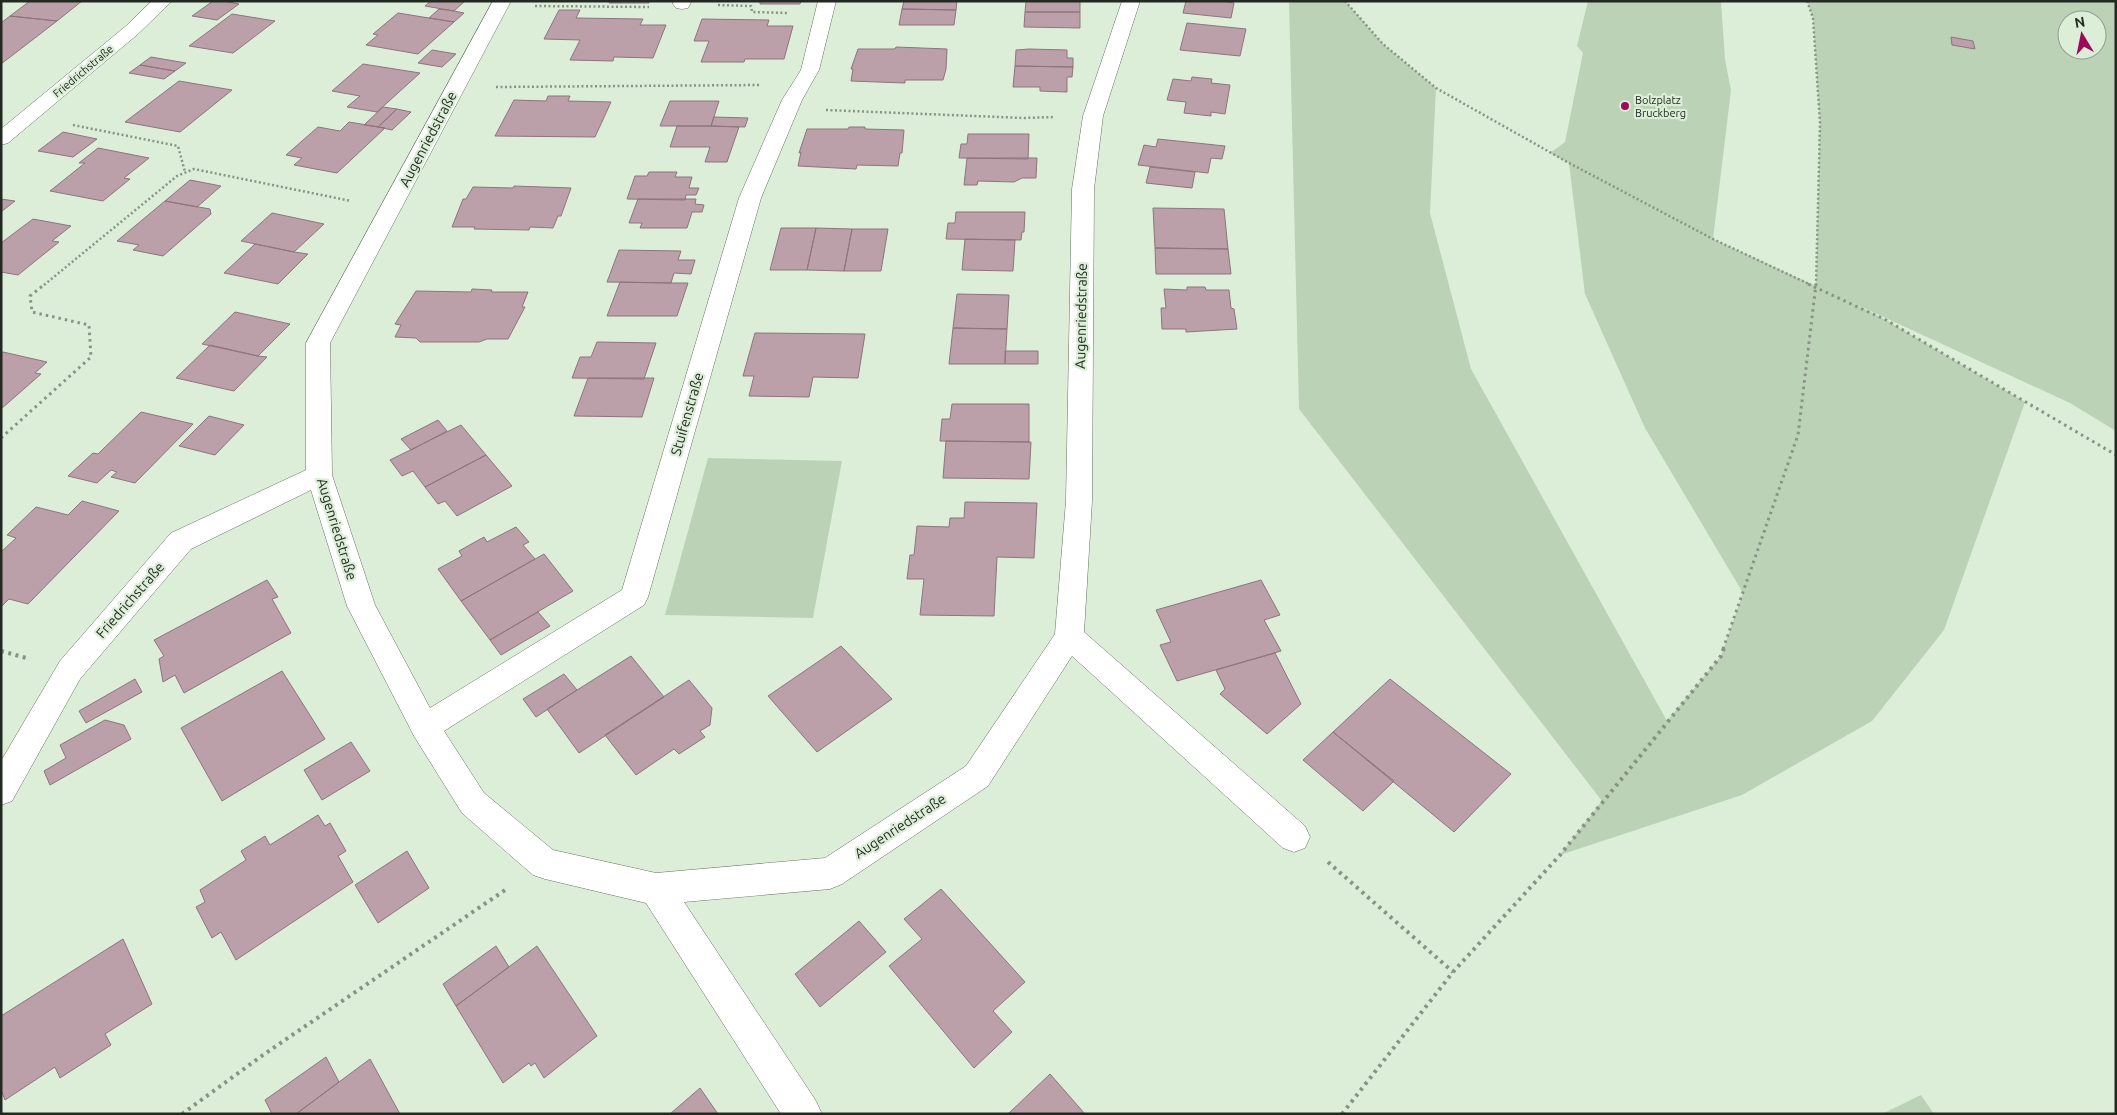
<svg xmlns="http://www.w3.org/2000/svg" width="2117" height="1115" font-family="Ubuntu,sans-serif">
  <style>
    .green { fill: #bbd2b6; fill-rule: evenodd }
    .building { fill: #bca0a9; stroke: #8e747d }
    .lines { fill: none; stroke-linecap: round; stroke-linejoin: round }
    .minor-casing { stroke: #647461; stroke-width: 1 }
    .path-far2 { stroke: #879484; stroke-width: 2.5; stroke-dasharray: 2 2.5; stroke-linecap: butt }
    .path-far1 { stroke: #879484; stroke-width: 3; stroke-dasharray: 2.5 4; stroke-linecap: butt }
    .path { stroke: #879484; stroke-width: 4; stroke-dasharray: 3 4.5; stroke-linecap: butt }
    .minor { fill: #fff; fill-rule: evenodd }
    .poi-dot { fill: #9b0b5a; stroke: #dceed8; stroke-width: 2 }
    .labels { text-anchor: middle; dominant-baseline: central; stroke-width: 4.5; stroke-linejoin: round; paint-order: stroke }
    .far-street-label { font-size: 11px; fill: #222921; stroke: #dceed8 }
    .far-poi-label { font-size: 11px; fill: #222921; stroke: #dceed8; text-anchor: start }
    .street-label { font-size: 14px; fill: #222921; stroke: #dceed8 }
  </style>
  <rect width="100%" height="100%" fill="#dceed8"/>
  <path class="green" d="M1289 1H1345L1383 44 1436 88 1430 213 1471 369 1667 721 1721 656 1743 593 1645 428 1585 294 1569 163 1550 153 1565 142 1583 53 1577 46 1588 1H1721L1725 60 1731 90 1713 239 1816 286 1820 123 1813 18 1807 1H2116V431L2070 403 1849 301 1886 320 2025 402 1944 630 1872 721 1742 795 1560 855 1602 801 1299 409ZM2067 20H2097V50H2067Z
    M708 458 842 461 813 618 665 615Z
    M1921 1095 1934 1114H1882Z"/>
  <path class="building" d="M30 1H82L57 21 10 16Z
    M213 1H223L239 4 217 20 192 16Z
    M431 1H465L454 11 425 6Z
    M610 1H650L649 3H609Z
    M760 1H801L800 4H760Z
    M904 1H957L956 10 902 9Z
    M1026 1H1080V12H1025Z
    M1186 1H1221L1234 3 1231 18 1183 13Z
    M439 9 454 11 464 13 454 22 429 18Z
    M902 9 956 10 954 25H899Z
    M559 10H580L576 18 643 19 640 25H666L653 58 614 57 613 61 570 60 580 40 544 39Z
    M1025 12H1080V28L1024 27Z
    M398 13 429 18 454 22 418 54 366 45 378 35 373 34Z
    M232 14 275 21 233 53 189 46Z
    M10 16 57 21 1 64V23Z
    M702 19 769 20 767 26H793L784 59H745L744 62H701L709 41H694Z
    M1187 23 1246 29 1240 56 1180 50Z
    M1951 37 1973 41 1975 49 1952 45Z
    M896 47 947 49 946 69 943 80H905V83L851 81 853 69H851L858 49H895Z
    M1029 49 1067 50V58H1073V67L1015 66 1016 50Z
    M432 50 456 54 442 67 418 63Z
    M151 57 186 63 175 71 140 65Z
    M363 64 420 73 377 112 347 107 360 96 332 91Z
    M140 65 175 71 164 79 129 73Z
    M1015 66 1073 67 1072 77H1067V92L1040 91V87H1013Z
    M1192 77 1212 79 1211 83 1230 85 1225 114 1211 112V116L1184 113 1186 102 1167 100 1173 79 1191 81Z
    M179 81 232 90 180 132 125 122Z
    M548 96H570L568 101 611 102 595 137 495 136 514 100 546 101Z
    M670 101H719L711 126H660Z
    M383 107 397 109 378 127 364 125Z
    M397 109 411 112 392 130 378 127Z
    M714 117 748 118 745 127 711 126Z
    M349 122 385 128 337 173 294 165 302 158 286 155 318 127 340 131Z
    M677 126H711L739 127 727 162H705L710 147H670Z
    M849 127H865V129L904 130 902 153H900L898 166 857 165 856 169 798 166 801 152 799 153 807 129H848Z
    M63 132 97 139 73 157 38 151Z
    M968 134H1029L1028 159 959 158 961 144H967Z
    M1158 139 1225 146 1222 159 1211 158 1208 173 1138 165 1144 145 1156 147Z
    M98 148 149 158 124 178 130 179 103 201 50 191 85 163H79Z
    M967 158H1037L1036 178H1022L1014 182 978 181 977 185H964Z
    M1150 167 1195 172 1192 188 1146 183Z
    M649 172H677L675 177H692L689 188H699L696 195H686L685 200 627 199 635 176H647Z
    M190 180 221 186 197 207 165 201Z
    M514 186 571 188 561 216H558L553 228 530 227 529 230 474 229 475 227H452L463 199H466L473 187 513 188Z
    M1 199 15 201 1 212Z
    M638 199H696L695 204 704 205 702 212H692L687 228H640L642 223H629Z
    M165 201 210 209 211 214 163 256 133 250 139 245 117 241Z
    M1153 208 1224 209 1228 249 1155 248Z
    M956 212H1025L1024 232H1022L1021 240 946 239 948 223H955Z
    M272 213 324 224 294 252 241 241Z
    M33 219 71 226 52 241 59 242 18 275 1 272V243Z
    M781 228H816L807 270H770Z
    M816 228 852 229 844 271 807 270Z
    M852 229H888L881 271H844Z
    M965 239 1015 240 1013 271 962 270Z
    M255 244 294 252 308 254 278 284 224 273Z
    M1155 248 1228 249 1231 274H1156Z
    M619 250 681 251 678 260H695L691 274 674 273 671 283 607 282Z
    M620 282 671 283H688L677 316H607Z
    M1187 287H1205L1206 290H1229L1231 308 1234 309 1237 329 1186 332V329H1162L1161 308H1166L1164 289 1187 290Z
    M472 289 492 290 491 292H528L522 307H525L508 339H487L479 342H420L416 338 395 337 401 325 395 324 416 291 471 292Z
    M957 294 1009 295 1007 329 953 328Z
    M235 312 290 324 258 356 202 344Z
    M953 328 1007 329 1005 364H949Z
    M755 333 865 334 858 378 813 377 809 397 749 396 754 376H743Z
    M597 342 656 343 644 379 572 378 580 357H591Z
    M210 345 258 356 267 357 234 391 176 378Z
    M1005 351H1038V364H1005Z
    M3 352 47 362 35 373 41 374 1 409V353Z
    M588 378H654L642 417 574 416Z
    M952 404H1029V442L940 441 942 419H950Z
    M141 412 193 424 135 483 111 477 117 472 111 470 97 483 68 476 93 453 98 454Z
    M209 416 244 425 215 455 179 446Z
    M438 420 447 431 411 450 401 439Z
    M461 425 486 455 425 487 413 471 402 476 390 460Z
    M946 441 1031 442 1029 479 943 478Z
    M486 455 512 486 457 516 445 501 438 504 425 487Z
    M82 501 119 511 28 604 9 599 1 607V552L16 538 7 535 36 507 68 515Z
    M965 502 1037 503 1034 558 997 557 994 616 920 615 924 579H907L910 555H914L917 526 949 527 950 518H964Z
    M516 527 529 542 523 545 535 559 461 601 438 569 462 556 459 551 484 537 487 542Z
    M544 554 573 591 490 640 461 601Z
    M267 580 278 597 272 599 291 633 184 693 175 675 163 682 159 659 164 656 154 640Z
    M1261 580 1280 615 1264 620 1281 651 1177 681 1160 645 1171 642 1156 610Z
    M538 612 550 626 501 655 490 640Z
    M841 646 892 699 817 752 768 696Z
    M1275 653 1301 704 1267 734 1220 694 1225 689 1216 670Z
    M631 656 664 697 579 753 547 709Z
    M282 671 325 739 222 801 181 728Z
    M564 674 577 690 536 717 523 699Z
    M135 679 142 692 86 723 79 711Z
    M1390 679 1511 774 1454 832 1333 732Z
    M689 680 712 708 710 725 700 731 705 737 679 754 674 749 636 775 605 735Z
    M105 720 124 725 131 739 50 785 44 771 66 758 60 745Z
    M1333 732 1394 781 1363 811 1303 760Z
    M351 742 370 771 322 800 304 770Z
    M318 815 325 826 330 823 346 851 338 856 353 882 236 960 221 932 212 938 196 907 205 902 200 890 246 860 241 851 265 836 270 845Z
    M407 851 429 888 378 923 355 885Z
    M941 889 1025 982 993 1011 1012 1032 974 1068 889 966 922 939 904 919Z
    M859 921 886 952 820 1007 795 974Z
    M123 939 152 1004 105 1034 111 1045 60 1078 55 1067 5 1100 1 1090V1016Z
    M496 946 509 967 456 1006 443 984Z
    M537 946 597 1036 544 1078 535 1063 531 1066 529 1063 503 1083 456 1006Z
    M326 1057 339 1082 296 1114H272L265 1100Z
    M370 1059 400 1114H296L339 1082Z
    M1050 1074 1085 1114H1008Z
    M700 1088 718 1114H670Z"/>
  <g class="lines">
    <g class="minor-casing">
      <path id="minor" d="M152 1H172L138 34 8 143 1 145V129L126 26Z
        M493 1H511L330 343 332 475 375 605 430 708 622 590 739 198 782 100 801 70 818 1H836L819 70 802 100 761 198 648 597 644 605 444 731 484 793 553 850 656 873 825 858 966 766 1055 634 1066 501 1072 189 1083 116 1122 1H1140L1103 116 1094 189 1092 501 1084 632 1305 826 1310 837 1305 848 1294 852 1283 848 1072 656 988 786 842 884 830 889 684 902 816 1101 822 1114H781L646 903 545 879 533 875 462 813 414 736 347 606 311 490 191 549 80 679 12 801 1 805V761L60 661 171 533 306 470V343Z
        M674 1H692L688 8 682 9 676 8 673 4Z"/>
    </g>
    <path class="path-far2" d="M1345 1 1383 44 1436 88 1569 163 1713 239 1811 285
      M1807 1 1813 18 1820 123 1816 285
      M718 5 751 6 752 12 788 13
      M535 6 649 7
      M496 87 760 85
      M826 110 1024 118 1055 117
      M73 125 178 146 185 172
      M44 285 177 176 194 169 351 201"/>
    <path class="path-far1" d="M1808 284 1886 320 2116 455
      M1 438 91 357 89 325 32 312 30 296 45 284
      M1723 649 1798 435 1816 284"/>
    <path class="path" d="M1 651 30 659
      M1328 862 1453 972
      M182 1114 263 1055 508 888
      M1342 1114 1453 972 1560 855 1721 656 1724 648"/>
    <use href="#minor" class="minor"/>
  </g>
  <circle class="poi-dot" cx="1625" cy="106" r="5"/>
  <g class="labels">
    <g class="far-street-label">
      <text transform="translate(83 71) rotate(-40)">Friedrichstraße</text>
    </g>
    <g class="far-poi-label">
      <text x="1635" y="100">Bolzplatz<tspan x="1635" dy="13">Bruckberg</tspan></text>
    </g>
    <g class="street-label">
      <text transform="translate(428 139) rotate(-62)">Augenriedstraße</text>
      <text transform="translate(1081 316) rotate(-89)">Augenriedstraße</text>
      <text transform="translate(687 414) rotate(-74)">Stuifenstraße</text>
      <text transform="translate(337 529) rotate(73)">Augenriedstraße</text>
      <text transform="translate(130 600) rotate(-49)">Friedrichstraße</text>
      <text transform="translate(900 826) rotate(-33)">Augenriedstraße</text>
    </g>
  </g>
  <rect width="2117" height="1115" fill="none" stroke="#222921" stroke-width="5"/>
  <g transform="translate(2082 35) rotate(350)"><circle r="24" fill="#dceed8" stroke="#929f8f"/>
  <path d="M0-4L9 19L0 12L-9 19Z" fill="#9b0b5a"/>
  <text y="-8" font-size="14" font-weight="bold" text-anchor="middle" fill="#222921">N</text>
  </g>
</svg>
